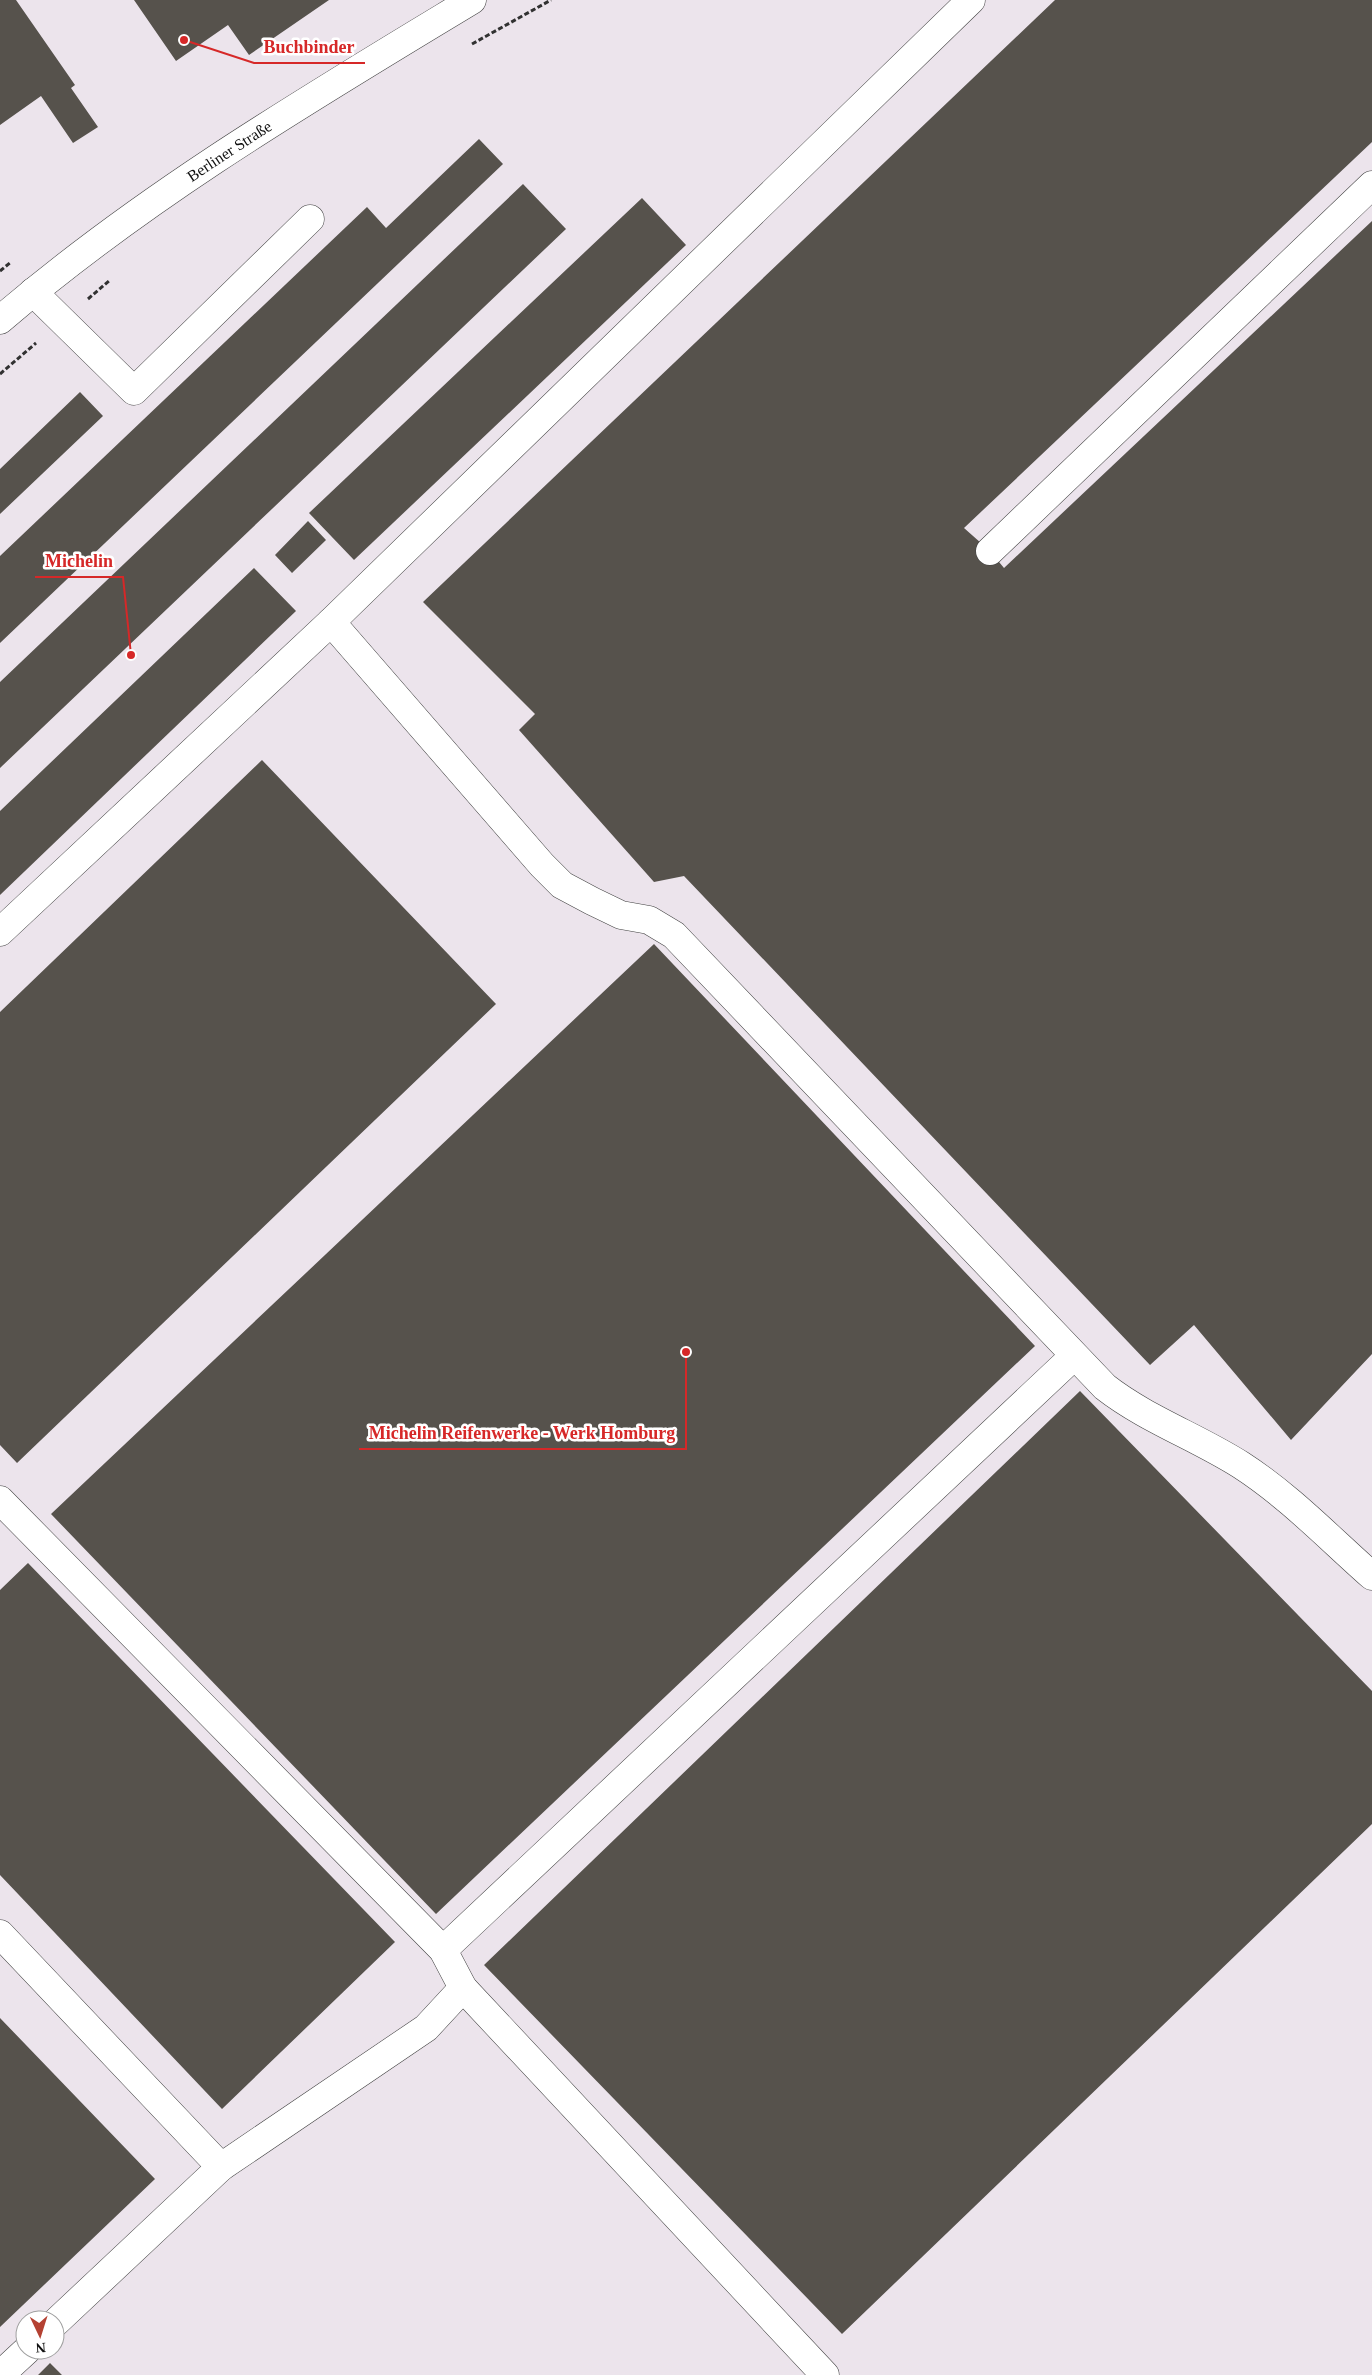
<svg xmlns="http://www.w3.org/2000/svg" width="1372" height="2375" font-family="Georgia,serif">
  <style>
    .industrial { fill: #ece4ec; fill-rule: evenodd }
    .building { fill: #56524c }
    .lines { fill: none; stroke-linecap: round; stroke-linejoin: round }
    .minor-casing { stroke: #424242; stroke-width: 29 }
    .path { stroke: #313131; stroke-width: 3; stroke-dasharray: 5 2.5; stroke-linecap: butt }
    .minor { stroke: #fff; stroke-width: 28 }
    .labels { text-anchor: middle; dominant-baseline: central; stroke-width: 5; stroke-linejoin: round; paint-order: stroke }
    .street-label { font-size: 16px; fill: #0f0f0f; stroke: #fff }
    .leader { fill: none; stroke: #d62828; stroke-width: 2 }
    .callout-dot { fill: #d62828; stroke: #fff; stroke-width: 2 }
    .callout-label { font-size: 18px; text-anchor: middle; font-weight: bold; fill: #d62828; stroke: #fff; stroke-width: 5; stroke-linejoin: round; paint-order: stroke }
  </style>
  <rect width="100%" height="100%" fill="#fefdf1"/>
  <path class="industrial" d="M0 0H1372V2375H0ZM25 2320H55V2350H25Z"/>
  <path class="building" d="M0 0H16L75 85 71 88 98 127 73 143 41 96 0 125Z
    M134 0H329L249 55 228 25 176 61Z
    M1055 0H1372V142L964 528 990 551 1004 568 1372 221V1354L1291 1440 1194 1325 1150 1365 684 876 654 882 519 730 535 714 423 602Z
    M479 139 503 164 0 643V556L367 207 386 228Z
    M523 184 566 229 0 768V682Z
    M642 198 686 245 354 560 309 513Z
    M80 392 103 416 0 514V469Z
    M308 521 326 540 292 573 275 555Z
    M254 568 296 611 0 895V811Z
    M262 760 496 1004 17 1463 0 1445V1012Z
    M654 944 1035 1346 436 1914 51 1514Z
    M1080 1391 1372 1691V1824L842 2334 484 1965Z
    M28 1563 395 1942 222 2109 0 1875V1590Z
    M0 2018 155 2179 0 2327Z
    M50 2363 62 2375H38Z"/>
  <g class="lines">
    <g class="minor-casing">
      <g id="minor">
        <path d="M33 292 134 391 310 219"/>
        <path id="s1" d="M0 320C144 196 310 98 472 0"/>
        <path d="M990 551 1372 185"/>
        <path d="M331 622 542 865 562 885 592 901 621 915 649 920 674 935 1105 1387C1146 1419 1197 1437 1241 1465 1289 1496 1329 1538 1372 1576"/>
        <path d="M0 932 331 622 971 0"/>
        <path d="M0 1500 443 1950 463 1988 825 2375"/>
        <path d="M0 1934 221 2167"/>
        <path d="M443 1950 1074 1356"/>
        <path d="M55 2323 221 2167 426 2028 463 1988"/>
        <path d="M0 2375 27 2350"/>
      </g>
    </g>
    <path class="path" d="M472 44 551 0
      M0 271 11 262
      M88 299 110 280
      M0 374 36 343"/>
    <use href="#minor" class="minor"/>
  </g>
  <g class="labels">
    <g class="street-label">
      <text stroke="none"><textPath href="#s1" startOffset="285">Berliner Straße</textPath></text>
    </g>
  </g>
  <path class="leader" d="M184 40L254 63H365M131 655L123 577H35M686 1352L686 1449H359"/>
  <g class="callout-dot">
    <circle cx="184" cy="40" r="5"/>
    <circle cx="131" cy="655" r="5"/>
    <circle cx="686" cy="1352" r="5"/>
  </g>
  <g class="callout-label">
    <text x="309" y="53">Buchbinder</text>
    <text x="79" y="567">Michelin</text>
    <text x="522" y="1439">Michelin Reifenwerke - Werk Homburg</text>
  </g>
  <g transform="translate(40 2335) rotate(176)"><circle r="24" fill="#ffffff" stroke="#9f9f9f"/>
  <path d="M0-4L9 19L0 12L-9 19Z" fill="#b44132"/>
  <text y="-8" font-size="14" font-weight="bold" text-anchor="middle" fill="#0f0f0f">N</text>
  </g>
</svg>
